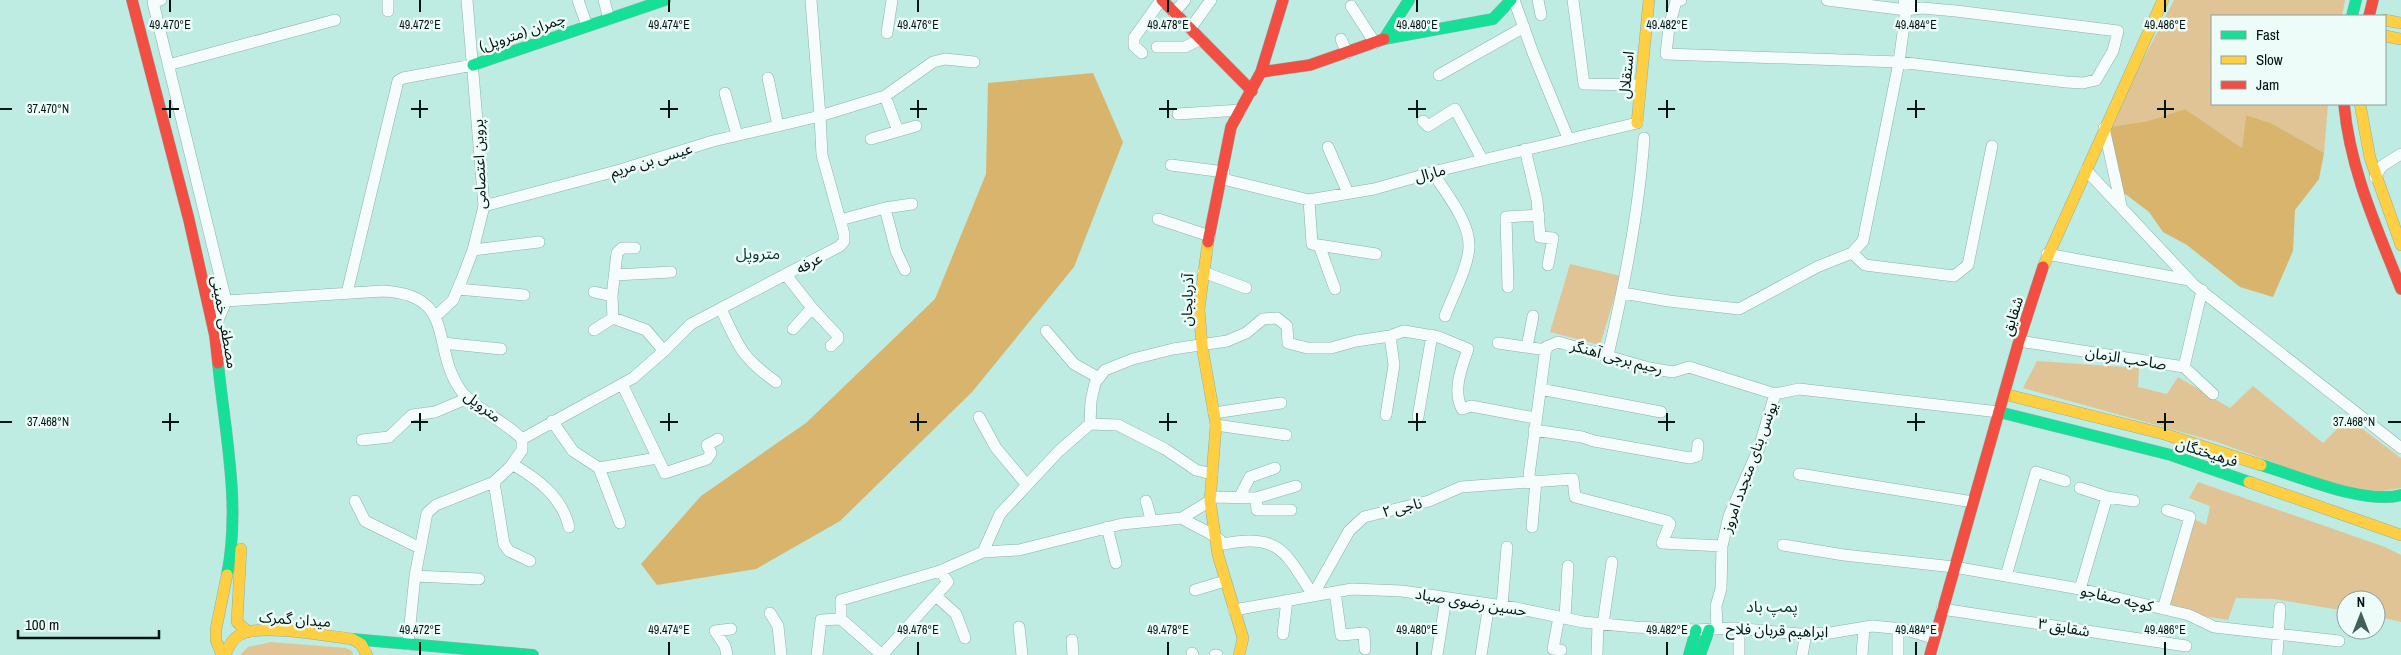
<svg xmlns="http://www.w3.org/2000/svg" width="2401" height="655" font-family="'Archivo Narrow','Noto Sans Arabic',sans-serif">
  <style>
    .green { fill: #e1c496 }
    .forest { fill: #d8b46d }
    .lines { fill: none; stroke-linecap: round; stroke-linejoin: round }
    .street-casing { stroke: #8db1aa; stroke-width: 12 }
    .fast-casing { stroke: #8db1aa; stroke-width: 12 }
    .slow-casing { stroke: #8db1aa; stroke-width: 12 }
    .jam-casing { stroke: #8db1aa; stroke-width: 12 }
    .street { stroke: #f5fcfb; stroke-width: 11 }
    .fast { stroke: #16e098; stroke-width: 11 }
    .slow { stroke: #ffcf43; stroke-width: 11 }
    .jam { stroke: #f24e42; stroke-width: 11 }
    .ticks { fill: none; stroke: #001410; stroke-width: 2 }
    .labels { text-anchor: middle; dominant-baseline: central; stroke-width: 5; stroke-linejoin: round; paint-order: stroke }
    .street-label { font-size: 15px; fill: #001410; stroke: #edfcf8 }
    .neighbourhood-label { font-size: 16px; fill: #05342d; stroke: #edfcf8 }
    .ticks-label { font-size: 12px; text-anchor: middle; fill: #001410; stroke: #edfcf8; stroke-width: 5; stroke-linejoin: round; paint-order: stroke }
  </style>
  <rect width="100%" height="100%" fill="#beebe2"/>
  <path class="green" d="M2174 0H2345L2342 16H2212V104H2328L2324 153 2271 123 2246 115 2242 148 2185 109 2148 121 2110 127 2109 125Z
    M1570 264 1621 276 1600 345 1550 332Z
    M2037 361 2139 368 2138 387 2167 394 2178 377 2230 408 2253 386 2323 443 2348 418 2401 458V488L2375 492 2327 482 2217 442 2023 388Z
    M2198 482 2385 547 2401 555V622L2376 616V600H2346V611L2274 599 2236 598 2228 620 2163 609 2190 517 2206 525 2210 506 2189 498Z
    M271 642 346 648 352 651 353 655H240L248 647Z"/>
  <path class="forest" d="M1093 73 1123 142 1074 267 972 392 840 521 756 569 657 585 641 564 701 496 806 423 935 299 986 174 988 83Z
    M2185 109 2242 148 2246 115 2271 123 2324 153 2319 179 2295 210 2293 251 2273 297 2240 287 2187 245 2163 232 2149 212 2124 193 2107 131 2110 127 2148 121Z"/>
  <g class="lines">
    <g class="street-casing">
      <path id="street" d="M161 0 153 2 226 301
        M388 0V11
        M578 0 587 26
        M604 0 609 19
        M1514 0 1533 53 1568 138
        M1538 0 1541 15
        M1573 0 1584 84 1640 85
        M1681 0 1676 1 1669 27 1666 54 1899 62 1863 241 1852 253
        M1827 0 1906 10 1922 8 1956 11 2118 31 2113 51 2096 80 2083 83 2066 82 1899 62 1906 10
        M1904 0 1906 10 1911 0
        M1351 6 1375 43
        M1174 13 1185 0
        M1190 29 1211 0
        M887 33 892 0
        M1341 39 1347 53
        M1157 47H1185L1201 39
        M1142 53 1134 46V38L1161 0
        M168 65 335 20
        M1439 75 1524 27
        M768 78 778 126
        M725 93 737 135
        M885 96 898 131
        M1178 114 1241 110
        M1423 121 1428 126 1455 109 1482 159
        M2104 128 2121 205
        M871 139 916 126
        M1328 147 1348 193
        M1525 149 1537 200 1540 237 1553 238 1548 265
        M1171 165 1224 172
        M2086 170 2194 285 2401 448
        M1433 172C1445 193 1470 221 1469 247 1468 268 1452 297 1445 316
        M2375 177 2382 166 2401 154
        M1223 179 1309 200 1374 189 1441 170 1637 123
        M1309 200 1312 244 1376 254
        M484 206 620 170 713 141 820 116 811 0
        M885 208 896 251 905 270
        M1158 219 1210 236
        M840 220 885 208 912 204
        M1319 245 1335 289
        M635 248H622L617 253 612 296 613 318 646 330 664 351
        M473 250 539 242
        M2047 254 2189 280
        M1203 272 1246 288
        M615 275 671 272
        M786 275 812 308 838 336V339L831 346
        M1508 287 1506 217 1539 215
        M458 289 524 295
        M594 292 612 296
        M347 293 398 81 403 78 473 65
        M1623 293 1669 301 1739 309 1817 267 1852 253 1865 265 1954 276 1968 265 1992 146
        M226 301 383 291C459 295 429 348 462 392 473 407 506 422 522 439V450L510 467 494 482 436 505 427 513 415 576 408 644
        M721 309C739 347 741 357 776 382
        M436 316 453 300 462 279 473 250 484 206 467 0
        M219 318 226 301
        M793 329 812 308
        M594 330 613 318
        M1046 331 1074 364 1099 378
        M2019 341 2184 367 2202 290
        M443 343 501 349
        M1498 343 1546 350
        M1527 347 1533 316
        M1608 355C1625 283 1639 212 1644 138
        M2184 367 2213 394
        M622 384 665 473 707 459 711 453 707 445 718 439
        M1540 389 1661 412
        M1214 413 1281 403
        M1386 415 1394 365 1390 336
        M979 417 996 448 1027 485
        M1418 417 1432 335
        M552 421 573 451 599 468 620 523
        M1090 424 1118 425 1165 449 1196 470 1212 474
        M1216 425 1286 435
        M1534 430 1582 437 1594 441 1690 458 1697 456 1698 444
        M522 439 633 378 664 351 691 324 840 246 844 241V234L822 155 820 116 885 96 933 62 945 59 974 62
        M362 440 389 437 412 415 435 412 468 398
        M512 464C538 479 562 497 569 527
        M599 468 657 458
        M1799 474 1973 502
        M494 482 504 544 509 551 530 561
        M1531 482 1529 475 1546 347 1558 342 1649 368 1673 372 1689 367 1775 394 1799 389 1999 412
        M2080 488 2107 497 2134 501
        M1211 497 1256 498 1296 486
        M1239 498 1250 477 1275 468
        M1256 498 1257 510H1291
        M355 501 365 521 420 548
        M1146 501 1151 519
        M1182 518C1196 528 1212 531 1224 544 1280 532 1286 554 1313 595L1349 531 1364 517 1429 501 1461 487 1573 479 1575 497 1667 521 1670 524 1662 543 1722 546
        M1182 518 1210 501
        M1107 527 1116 563
        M1532 527 1536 481
        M1783 545 1844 555 1954 567 2080 589 2189 615 2214 627 2339 641
        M983 552 1019 550 1122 524 1182 518
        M415 576 479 579
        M2006 576 2036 472 2065 481
        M2080 589 2107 497
        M1195 590 1225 581
        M1335 592 1341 635 1364 633 1365 649
        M936 596 956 614 965 638
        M1502 606 1507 547
        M1942 609 2186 646
        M2163 609 2190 517 2167 510
        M1234 610 1352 589 1402 591 1516 608 1583 622 1635 627 1696 630 1734 628 1800 634 1830 633 1872 626 1903 629 1933 638
        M770 613 778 626 781 655
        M1559 617 1553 649 1561 650
        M1565 618 1568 566
        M841 619V600L940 571 983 552 1000 514 1059 451 1090 424 1091 401 1095 383 1105 370 1133 359 1173 349 1227 341 1246 333 1263 319 1277 318 1287 326 1288 343 1307 348H1331L1356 341 1390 336 1404 331 1439 337 1468 349C1462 367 1452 390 1462 409L1471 406 1535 418
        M1603 624 1612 562
        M1019 627 1022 655
        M1717 628 1716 606 1721 589 1722 546 1729 516 1759 448 1775 394
        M1739 629V655
        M1898 629V655
        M1283 634 1287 600
        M1072 640 1073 655
        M1192 653 1193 655
        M727 655 725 646 715 631 731 629
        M817 655 821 620 841 619 882 655
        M882 655 948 582 940 571
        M1215 655H1217
        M1437 655 1446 598
        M1481 655 1489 604
        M1597 655 1598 624
        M1802 655 1806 634
        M1862 655 1864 628
        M2277 655 2280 608"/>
    </g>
    <g class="fast-casing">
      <path id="fast" d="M1409 0 1384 39 1493 19 1511 0
        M2352 16 2356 0
        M473 65 665 0
        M218 363C225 433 241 505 227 575
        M1999 412 2171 455 2249 482
        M2261 465C2298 476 2364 505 2401 495
        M352 639 533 655
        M1689 655 1696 630
        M1700 655 1709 630"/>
    </g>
    <g class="slow-casing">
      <path id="slow" d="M2385 20 2401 23
        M2385 36 2401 39
        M2360 104 2370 158 2401 245
        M1637 123 1649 0
        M1208 242 1199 309 1202 346 1216 425 1210 501 1218 555 1243 638 1239 655
        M2043 267 2163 0
        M2004 394 2164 434 2261 465
        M2249 482 2401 535
        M241 549 237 622 248 632
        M222 655 216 640V629L227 575
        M225 655C228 647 233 638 241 634 263 624 326 636 352 639L361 644 367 655"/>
    </g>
    <g class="jam-casing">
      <path id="jam" d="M132 0 189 220 215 336 218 363
        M1162 0 1252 91
        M2369 16 2373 0
        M1261 72 1310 65 1384 39
        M2344 104C2350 170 2377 228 2401 289
        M1208 242 1231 127 1261 72 1283 0
        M1930 655 2019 341 2043 267"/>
    </g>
    <use href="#street" class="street"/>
    <use href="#fast" class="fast"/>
    <use href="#slow" class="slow"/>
    <use href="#jam" class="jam"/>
  </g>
  <path class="ticks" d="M170 0V12M420 0V12M669 0V12M918 0V12M1168 0V12M1417 0V12M1667 0V12M1916 0V12M2165 0V12M170 100V118M420 100V118M669 100V118M918 100V118M1168 100V118M1417 100V118M1667 100V118M1916 100V118M2165 100V118M0 109H12M162 109H179M411 109H428M660 109H678M910 109H927M1159 109H1177M1408 109H1426M1658 109H1675M1907 109H1925M2157 109H2174M170 413V431M420 413V431M669 413V431M918 413V431M1168 413V431M1417 413V431M1667 413V431M1916 413V431M2165 413V431M0 422H12M162 422H179M411 422H428M660 422H678M910 422H927M1159 422H1177M1408 422H1426M1658 422H1675M1907 422H1925M2157 422H2174M2388 422H2401M420 642V655M669 642V655M918 642V655M1168 642V655M1417 642V655M1667 642V655M1916 642V655M2165 642V655"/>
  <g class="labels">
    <g class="street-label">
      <text transform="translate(522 32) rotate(-19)">چمران (متروپل)</text>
      <text transform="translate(1626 75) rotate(-84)">استقلال</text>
      <text transform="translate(651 160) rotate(-17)">عیسی بن مریم</text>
      <text transform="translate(479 164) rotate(-92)">پروین اعتصامی</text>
      <text transform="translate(1430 173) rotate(-15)">مارال</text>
      <text transform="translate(809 263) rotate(-28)">عرفه</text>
      <text transform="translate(1187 300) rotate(-88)">آذربایجان</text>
      <text transform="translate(2012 316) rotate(-72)">شقایق</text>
      <text transform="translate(225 322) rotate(80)">مصطفی خمینی</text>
      <text transform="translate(1617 357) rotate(15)">رحیم برجی آهنگر</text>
      <text transform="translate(2126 358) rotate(9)">صاحب الزمان</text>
      <text transform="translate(483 406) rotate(37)">متروپل</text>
      <text transform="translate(2207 452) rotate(18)">فرهیختگان</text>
      <text transform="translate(1749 467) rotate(-70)">یونس بنای متجدد امروز</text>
      <text transform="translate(1402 507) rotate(-14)">ناجی ۲</text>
      <text transform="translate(2117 598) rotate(13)">کوچه صفاجو</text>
      <text transform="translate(1471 602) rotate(9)">حسین رضوی صیاد</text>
      <text transform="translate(295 619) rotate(4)">میدان گمرک</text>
      <text transform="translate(2064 627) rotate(9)">شقایق ۳</text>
      <text transform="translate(1777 630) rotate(2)">ابراهیم قربان فلاح</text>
    </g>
    <g class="neighbourhood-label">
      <text x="758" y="253">متروپل</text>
      <text x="1772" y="606">پمپ باد</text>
    </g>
  </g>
  <g class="ticks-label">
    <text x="170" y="29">49.470°E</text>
    <text x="420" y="29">49.472°E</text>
    <text x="669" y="29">49.474°E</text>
    <text x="918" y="29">49.476°E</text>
    <text x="1168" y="29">49.478°E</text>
    <text x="1417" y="29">49.480°E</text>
    <text x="1667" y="29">49.482°E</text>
    <text x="1916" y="29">49.484°E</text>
    <text x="2165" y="29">49.486°E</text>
    <text x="48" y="113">37.470°N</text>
    <text x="48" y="426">37.468°N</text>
    <text x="2354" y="426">37.468°N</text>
    <text x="420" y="634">49.472°E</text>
    <text x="669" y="634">49.474°E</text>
    <text x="918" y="634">49.476°E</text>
    <text x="1168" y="634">49.478°E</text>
    <text x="1417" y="634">49.480°E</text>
    <text x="1667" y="634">49.482°E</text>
    <text x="1916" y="634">49.484°E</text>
    <text x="2165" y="634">49.486°E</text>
  </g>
  <rect x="2211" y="15" width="175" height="90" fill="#edfcf8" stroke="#8e9f9b"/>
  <rect x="2221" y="31" width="25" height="8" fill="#16e098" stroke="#8e9f9b"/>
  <text x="2256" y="40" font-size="15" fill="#001410">Fast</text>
  <rect x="2221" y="56" width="25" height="8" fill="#ffcf43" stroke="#8e9f9b"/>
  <text x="2256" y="65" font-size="15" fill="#001410">Slow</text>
  <rect x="2221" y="81" width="25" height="8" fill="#f24e42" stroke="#8e9f9b"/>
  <text x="2256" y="90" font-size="15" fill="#001410">Jam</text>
  <g transform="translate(2361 615)"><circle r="24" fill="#edfcf8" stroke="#8e9f9b"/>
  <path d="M0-4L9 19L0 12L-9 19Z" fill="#425f5a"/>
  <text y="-8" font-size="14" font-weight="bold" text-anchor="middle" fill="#001410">N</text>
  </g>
  <path d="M18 630v8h141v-8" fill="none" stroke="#001410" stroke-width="2.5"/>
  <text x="25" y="630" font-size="15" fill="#001410" stroke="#edfcf8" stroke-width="4" paint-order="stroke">100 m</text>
</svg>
